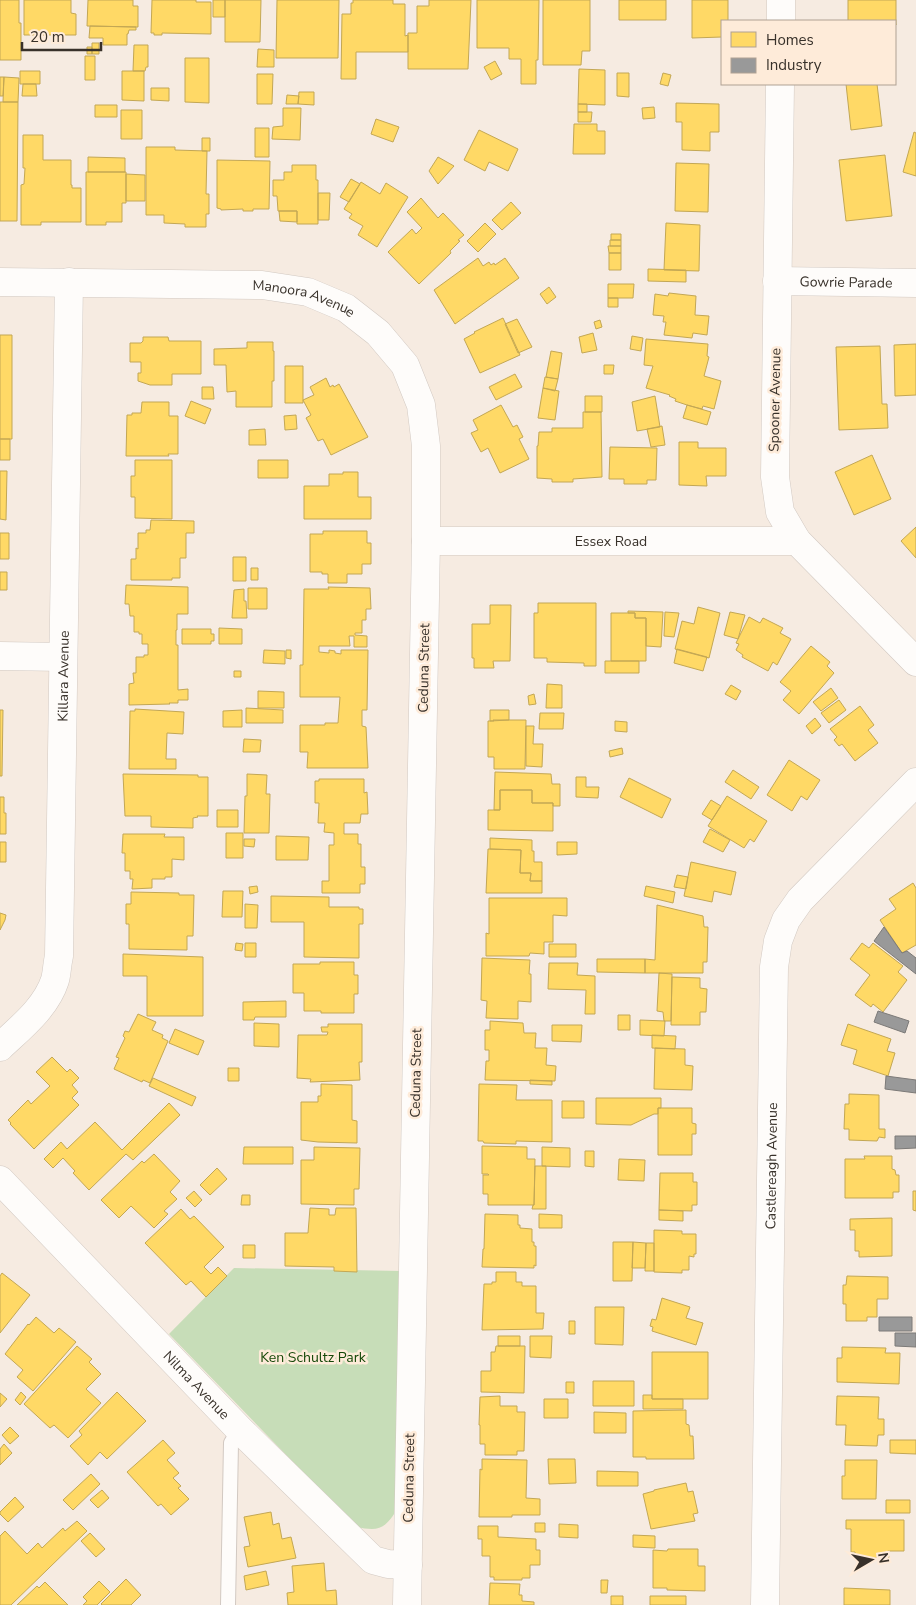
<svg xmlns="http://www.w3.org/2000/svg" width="916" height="1605" font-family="'Nunito Sans',sans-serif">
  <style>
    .green { fill: #c7ddb8 }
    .homes { fill: #ffd966; stroke: #c3a754 }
    .industry { fill: #999; stroke: #7c7a78 }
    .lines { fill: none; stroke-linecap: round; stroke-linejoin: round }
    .lane-casing { stroke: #d2c9c2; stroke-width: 16 }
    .street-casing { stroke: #d2c9c2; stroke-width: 29 }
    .lane { stroke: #fefcfa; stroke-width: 14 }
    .street { stroke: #fefcfa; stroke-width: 28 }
    .labels { text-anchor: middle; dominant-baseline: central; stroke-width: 5; stroke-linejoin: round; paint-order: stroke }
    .street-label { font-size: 14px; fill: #38312a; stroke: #feebd9 }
    .park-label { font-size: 14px; fill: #154808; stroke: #feebd9 }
  </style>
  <rect width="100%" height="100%" fill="#f6ebe1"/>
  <path class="green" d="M234 1268 402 1271 396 1511C384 1530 378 1531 356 1527L169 1334Z"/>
  <path class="homes" d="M0 0H19V23H21V60H0Z
    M24 0H71V13L76 14V35H24Z
    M88 0H133V6H138V27L87 26Z
    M152 0H196V2H211V34L162 33V35H154V33H151Z
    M213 0H225V17H213Z
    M225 0H261L260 42H225Z
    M277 0H339L338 58H276Z
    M353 0H393V4H405V36L408 35V52H356V79H341L342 14H351V3H353Z
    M429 0H471L468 69H408V33H417V6H429Z
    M477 0H539L538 60H536V84H521V59H509V48H477Z
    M543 0H590V51H582L581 65H543Z
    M619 0H666V20H619Z
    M692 0H728V21H722V37L692 38Z
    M848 0H896V25L895 21H848Z
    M90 26 136 27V30H129L128 34H127V45H103V38H89Z
    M92 43H99V54H92Z
    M134 45H148V67H146L145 71H133Z
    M87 47H92V54H87Z
    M258 49 274 50V67H257Z
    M85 56H95V80H85Z
    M185 58H209V103L185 102Z
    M495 61 502 74 491 80 484 67Z
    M579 69 605 70V105L578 104Z
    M20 71H40V84H20Z
    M122 71H144V101L122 100Z
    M617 73H629V97L617 96Z
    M663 73 671 75 668 86 660 84Z
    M257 74H273L272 104H257Z
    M0 77H4L3 96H0Z
    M4 77 19 78 18 102H3Z
    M23 84H36L37 96H22Z
    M846 84H877L882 126 851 130Z
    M151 88H169V101L151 100Z
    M299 92H314V105L298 104Z
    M287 95 299 96 298 104H286Z
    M0 102H18L17 221H0Z
    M676 103 719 104V132H710V151L682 150V122H676Z
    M578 104H587V112H578Z
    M95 105H117V117H95Z
    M654 107 655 118 643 119 642 108Z
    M283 108H301L300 140 272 139 273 127 283 126Z
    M121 110H142V139H121Z
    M578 112H592L591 122H578Z
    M376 119 399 127 393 142 371 134Z
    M574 124H597V131H605V154H573Z
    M255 128H269V157H255Z
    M479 130 518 149 508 171 489 162 485 171 464 160Z
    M914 132 916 133V176L903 172Z
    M23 135H43V160H71V185H72V188H81V222H41V225H21V185L24 184 25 168H23Z
    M202 138H210V151H202Z
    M146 147H175V150L207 151 206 194H209V214H206V227H185V224L164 223V215H146Z
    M885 155 892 216 846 221 839 160Z
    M88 157 125 158V172H88Z
    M438 157 454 166 438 184 429 171Z
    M217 160 270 161 269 209H253V211H243V209L221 210V209L217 208Z
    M676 163 709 164 708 212 675 211Z
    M292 165H316V180H318V224H297V211H278L277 196H273V180H284V172H292Z
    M86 172H126V203H122V222H106V225H86Z
    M126 174 145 175V201H126Z
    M351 179 360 184 349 202 340 197Z
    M361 182 380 194 386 183 408 197 377 247 358 235 363 226 349 218 352 214 344 209Z
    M318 193H330L329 220H318Z
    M421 198 438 218 443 213 464 235 458 240 460 241 450 251 451 253 419 284 388 252 412 229 416 234 422 228 407 212Z
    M511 202 521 213 502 230 492 220Z
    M279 211H297V222L280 221Z
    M485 223 496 234 478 252 467 241Z
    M666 223 700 225 699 271 664 270Z
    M611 234H621V240H611Z
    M610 240H621V246H610Z
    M608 246H621V253H609Z
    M609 253H621V270H609Z
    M478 258 483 266 489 262 491 265 494 263 495 265 505 258 519 278 455 324 434 290Z
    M648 269 686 270V282L648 281Z
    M608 284H634L633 298H608Z
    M549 287 556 297 547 304 540 294Z
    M669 293 696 296 695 315 709 316 707 335 693 333 692 338 664 335 666 322H663L664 316 653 315 655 294 668 296Z
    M608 298H618V307H608Z
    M503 318 520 355 480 373 464 339 475 333 474 332Z
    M517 319 532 347 518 353 505 324Z
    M600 320 602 327 596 329 594 322Z
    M593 333 597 350 582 353 579 337Z
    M0 335H12V439H0Z
    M632 336 643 338 641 351 630 349Z
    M143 337H168L169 341H201V374H172V385H150L138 381V373H141V362H130V343H141L143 341Z
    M646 339 708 344 707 356 709 357 704 376 721 381 714 409 703 406 702 409 687 405 675 401 676 399 669 396 670 395 646 388 653 366 644 365Z
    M247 342H273V351H274V381H272V407H236V391L227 392 226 365H214V349L247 348Z
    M916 344V395L895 396 894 345Z
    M880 346 882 404H887L888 428 839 430 836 347Z
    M551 351 562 353 558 379 546 377Z
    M604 365H614L613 374H604Z
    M285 366H303V403H285Z
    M515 374 522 387 496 400 489 387Z
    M545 377 558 379 555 391 543 388Z
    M326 378 330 387 333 385 334 387 339 384 368 437 331 455 323 439 318 441 306 418 311 415 303 400 314 395 310 387Z
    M202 387H213L214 399H202Z
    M543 388 559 391 555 420 538 418Z
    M585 396H602V412H585Z
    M655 396 660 427 637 431 632 402Z
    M191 401 211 409 205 424 185 416Z
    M142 402H169V416H178V454H168L169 456H126L127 415H132V413H141Z
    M501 405 513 427 517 425 523 437 519 439 529 459 500 473 488 448 481 452 471 433 478 430 473 420Z
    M687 405 711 412 707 425 683 418Z
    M583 412H601L602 477 573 479V482H552V479L537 478V446H538L539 432H552V428H583Z
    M296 415 297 429 285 430 284 416Z
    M662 426 665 445 651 447 647 429Z
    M265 429 266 445H249V430Z
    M0 439H10V460H0Z
    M679 442H698V448H726V476H706L707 486 679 485Z
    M610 447 657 448 656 480H647V484H624V479H609Z
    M872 455 891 499 854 515 835 472Z
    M135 460H172V519L135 518V497H131V476H135Z
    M258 460H288V478H258Z
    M0 471H7L6 520 0 519Z
    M343 472H358V497H371V519H304V486H329V474H343Z
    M151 520 194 521V533H186V558H180V578H172V580H131V559H136V548L138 549V533H146V530H150Z
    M916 527V558L901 541Z
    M323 531H367V543H371V564H362V574H347V583H328V574H322V572H310V534H323Z
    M0 533H9V559H0Z
    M233 557H246V581H233Z
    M251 568H258V580H251Z
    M0 572H7V590H0Z
    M126 585 188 587V614H177V630H176V645H178V690L188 689V700H178V703H169L170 704 129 705V684L134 683 133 673H136V657H144V655H148V644H142V634H139V632H134V616H130L129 604H125Z
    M328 587 370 588 371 609H366V620H362V633H355V635L367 636V647H354V636H349L350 646H319V652L329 653V650L335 651V653L341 654V650H368L367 710H362V726L366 727 368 768H307L308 752H300V725H325V723H338L340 697H300V665H303L304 589H329Z
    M248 588H267V609H248Z
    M244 589V601H246L247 618H232L234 590Z
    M538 603H596V666H584V663L547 662V658H534V613H538Z
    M490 605H511L510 661H493L494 668H474V658H472V624H490Z
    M698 607 720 613 709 658 675 649 682 621 694 624Z
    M628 611 663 612 661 647 646 646V618H635V613H628Z
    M665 612 679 613 674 637 664 636Z
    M730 612 745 615 738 639 724 635Z
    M611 613H635V618H646V661H611Z
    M749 617 760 623 763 618 783 628 780 633 791 639 777 665 773 662 768 671 742 657 743 655 736 650 739 644 736 643Z
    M219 628 242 629V644H219Z
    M182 629H211V634H214V641H211V644H182Z
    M811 646 830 662 827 666 834 673 799 714 783 700 791 691 780 682Z
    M677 649 707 657 703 671 674 663Z
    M264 650 285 651V664L263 663Z
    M286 650H291V659L286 658Z
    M605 661H639V673H605Z
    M234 671H241V677H234Z
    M547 684 562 685V708H546Z
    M731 685 741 691 736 700 725 694Z
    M831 688 838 698 821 711 813 702Z
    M258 691 284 692V708H258Z
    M534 694 536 704 529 705 528 696Z
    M839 700 846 710 829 723 821 713Z
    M860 706 874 725 868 730 878 743 855 761 842 744 839 746 834 740 837 737 830 729Z
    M246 708 283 710V723H246Z
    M135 709 184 712 183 734 167 733 166 759H176V769H129L130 711H135Z
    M0 710H3L2 776H0Z
    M242 710V727H223V711Z
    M490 710H509V720L490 721Z
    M540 713H564L563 729H539Z
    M815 718 821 726 812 734 806 726Z
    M493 720H526L525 769H494V757H488V721H494Z
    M615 721 627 722V732L615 731Z
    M526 726H534L533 744H543L542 767 526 766Z
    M244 739 261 740 260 752H243Z
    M622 748 623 754 610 757 609 751Z
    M789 760 820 780 807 800 801 796 792 811 767 795Z
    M733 770 759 787 751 799 725 782Z
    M495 772 551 774 552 784H560V806H553V803H532V790H500V810H494Z
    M123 774 198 775V777H208V816H197L198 817 193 818V828L151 827V816H125Z
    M247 774 267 775 266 794H270L269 833H244L245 796H247Z
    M576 777H586V787H599L598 798 576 797Z
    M629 778 671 799 662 818 620 797Z
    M319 779H364V793L367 792 368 814H361L360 823H344V834H358V844H361V867H365V884H360V893H322V881H329V845H334V833L324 832 325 823H318L319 803H315V781H319Z
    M500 790H532V803H553V831L488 830V810H500Z
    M727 796 767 821 754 842 750 839 744 848 708 826Z
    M0 797H4V813H6V834H0Z
    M711 800 721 806 712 820 702 814Z
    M217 810H238V827H217Z
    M710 829 730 840 723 852 703 842Z
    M226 833H243V858H226Z
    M123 834H165L164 837H184V860L172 859V877H165V879H152V888L132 889 133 879H130V871H125V853H122Z
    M276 836 309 837 308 860H276Z
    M490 838 532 840V851H534V862H542V881H530L531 873H520L521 850 490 849Z
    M244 839H255L254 847 244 846Z
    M0 842H6V862H0Z
    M557 842H577V854L557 855Z
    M488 849 521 850 520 873H531L530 881H542V893H486Z
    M691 862 736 872 731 895 714 891 712 902 684 896Z
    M677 875 688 877 686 889 674 887Z
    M913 883 916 888V945L902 953 880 920 896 909 889 899Z
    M257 886 258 892 250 894 249 887Z
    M646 886 675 892 673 903 644 896Z
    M223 891H243L242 917H222Z
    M131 892 179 893V895H194L193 936H187V950L129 949V924H126V904H131Z
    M271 896 329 897V907H359V909H363V924H359V958L304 957V922H271Z
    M489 898H567V916L553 915V942H544V954L530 953 529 956H486V933L489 934Z
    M245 904 258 905 257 928H245Z
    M657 905 703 916 704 927H708L707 962H703V973H645V959L655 960Z
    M0 913 6 915 5 920 0 930Z
    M236 943 243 944 242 951 235 950Z
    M245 943H256V957H245Z
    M862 943 869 948 873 943 903 966 898 972 907 980 883 1012 873 1004 871 1007 855 995 870 975 850 959Z
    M549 944H576V957H549Z
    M123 954 203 957V1016H147V976H123Z
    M482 958 530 960 529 974H531V1002L518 1001V1019L486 1018 487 1001 481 1000Z
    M597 959H645V973L597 972Z
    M320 962H354V975H358V994H354V1013H321V1011H304V993H293V964H320Z
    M549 963H578L577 975 595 976V1014H585L586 990 548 989Z
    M659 973 672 974 671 1021H664L663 1012 657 1011Z
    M672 977 700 978V988L707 989 706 1012H700V1025H671Z
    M286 1001V1017H255L254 1020H243V1002Z
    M138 1014 156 1022 152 1030 163 1035 162 1038 168 1041 150 1083 143 1080 142 1082 114 1069 119 1058 116 1057 125 1038 123 1036 125 1031 129 1032Z
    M618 1015H630V1030H618Z
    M640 1020 665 1021 664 1036 640 1035Z
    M490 1021 523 1023 524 1033H536L535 1048H547L546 1065 556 1066 555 1081 485 1080 486 1061H489V1050H485V1030H490Z
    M254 1023 279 1024V1047L254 1046Z
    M328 1024H362V1062H359L360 1080 310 1082 311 1079 297 1078 298 1035H327L328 1032H322L321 1027H328Z
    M848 1024 891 1039 887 1051 895 1053 888 1076 853 1064 857 1050 841 1045Z
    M552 1025H582L581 1042 552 1041Z
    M175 1029 204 1041 198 1055 169 1043Z
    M652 1035 676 1036 675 1049 652 1048Z
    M655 1048 685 1049V1065L693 1066 692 1090 654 1089Z
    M52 1057 67 1072 70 1069 79 1078 72 1085 78 1092 72 1098 79 1105 34 1149 10 1124 11 1123 8 1120 28 1100 31 1104 50 1086 36 1072Z
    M228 1068H239V1081H228Z
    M153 1078 196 1097 192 1106 149 1086Z
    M530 1080 552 1081V1085L530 1084Z
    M321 1084 352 1085V1120L357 1121V1143L318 1142 301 1140V1102H318V1096H321Z
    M479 1084 517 1085 516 1100H552V1142L516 1141V1144L484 1143 483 1141H478Z
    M849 1094 879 1095V1129H885V1138L879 1137 877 1141 849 1140V1129H844L845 1104H849Z
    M596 1098H661V1108H658V1114H654L631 1125 596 1124Z
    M562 1101H584V1118H562Z
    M169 1103 180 1115 133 1160 126 1154 89 1190 73 1173 75 1171 63 1158 53 1168 44 1159 61 1142 67 1149 95 1122 122 1150Z
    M658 1108H692V1123L696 1124V1134H692V1155H658Z
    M482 1146 527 1147V1159H535L534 1205H488V1194H483V1175H489L488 1174H482Z
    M244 1147H293V1164H243Z
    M314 1147 360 1148 359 1189H354V1205L301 1204V1160H314Z
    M542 1147 570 1148V1167L542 1166Z
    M585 1151H594V1167L585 1166Z
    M154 1154 180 1181 170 1192 177 1199 164 1211 168 1214 154 1228 131 1206 119 1218 101 1200 142 1161 144 1163Z
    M864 1156H892V1169L895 1170 896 1175H899V1192H893V1198H845V1159H865Z
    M619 1159 645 1160 644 1181 618 1180Z
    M535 1166H546V1209H532L533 1205H534Z
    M217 1168 227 1179 210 1195 200 1185Z
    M660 1173H693V1182H697V1205H692V1211L659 1210Z
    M194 1191 202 1200 195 1207 186 1198Z
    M913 1191H916V1211L913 1210Z
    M242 1195H250V1205H241Z
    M310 1208 329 1209V1215H335L336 1208H356L357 1272 334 1271V1267L285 1266V1233H308Z
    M181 1209 190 1219 194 1216 224 1247 204 1267 211 1274 218 1267 227 1276 206 1297 191 1281 186 1285 145 1243Z
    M659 1210 683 1211V1221L659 1220Z
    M485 1214 518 1215V1225H520V1228L532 1229V1242H534V1246H536V1266L534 1265V1268L482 1267 483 1249H484Z
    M539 1214 562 1215V1228H539Z
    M892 1218V1256L859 1257V1251H855V1230H850V1219Z
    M654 1230 682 1231V1234H696V1254H694V1257L689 1256V1270H682V1273L654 1272Z
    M613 1242H633L632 1281H613Z
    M633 1242 646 1243 645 1268H632Z
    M646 1243H654V1271H645Z
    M243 1245H255V1258H243Z
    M496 1272H516V1282H522V1286H536V1313H544L543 1329 482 1330 484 1284H492V1282H496Z
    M2 1273 30 1295 0 1333V1276Z
    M847 1276 888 1277V1299H877V1317H867V1321H846V1304H843V1285H846Z
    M662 1298 690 1307 686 1318 703 1323 696 1345 652 1331 653 1327 650 1326 652 1319 656 1320Z
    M595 1307H624L623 1345 595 1344Z
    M36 1317 54 1333 59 1328 76 1342 33 1391 17 1377 23 1370 5 1354 28 1324 29 1325Z
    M569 1321H575V1334H569Z
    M498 1336H520V1346H498Z
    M530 1336H552L551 1358 530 1357Z
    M77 1346 92 1359 89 1362 101 1374 86 1389 101 1403 68 1438 54 1425 50 1428 24 1404Z
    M496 1346H525L524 1393 481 1392V1371H491V1352H495Z
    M842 1347 886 1348 885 1353H900L899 1384 837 1382V1358H842Z
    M652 1352H708V1399H652Z
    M593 1381H634V1406H593Z
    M566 1382H574V1393H566Z
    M21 1392 26 1397 20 1405 15 1400Z
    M117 1392 146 1421 107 1459 100 1452 88 1465 70 1446 82 1435 79 1431Z
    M0 1393 7 1399 0 1407Z
    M643 1395H652V1399H683V1409H643Z
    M500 1396V1406H517V1412H525L524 1451H517V1455H485V1444H480V1425H479L480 1397Z
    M837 1396 879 1397 878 1419H884V1435H878L877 1446 845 1445 846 1425H836Z
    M544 1399H568V1418H544Z
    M686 1410V1424L689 1425 690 1436H693L694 1459H646V1457H633V1411Z
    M594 1412 626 1413V1433H594Z
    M10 1427 19 1436 10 1444 2 1435Z
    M163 1440 175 1453 167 1460 179 1473 173 1478 181 1486 178 1488 189 1499 171 1515 161 1504 158 1506 127 1472Z
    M890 1440H916V1454L890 1453Z
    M4 1444 12 1453 0 1465V1449Z
    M482 1459 527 1460 526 1498 540 1499V1515H512V1517H479L480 1469 482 1470Z
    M548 1459H575L576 1483 549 1484Z
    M845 1460H877L876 1499H842V1476H845Z
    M597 1471 638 1472V1486H597Z
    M91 1474 100 1484 73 1510 63 1500Z
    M686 1483 688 1492 693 1491 698 1513 693 1514 695 1521 651 1529 643 1494 654 1491V1490Z
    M102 1490 109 1498 98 1508 90 1500Z
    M15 1497 24 1507 8 1522 0 1514V1512Z
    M886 1500H910V1513H886Z
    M271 1512 273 1525 279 1523 282 1539 291 1537 296 1558 248 1567 244 1547 250 1546 244 1517Z
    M846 1520H904V1551H888L889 1558H855V1552H851V1529H846Z
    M77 1521 87 1531 11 1605H0V1536L5 1531 27 1554 38 1543 42 1548 63 1528 65 1531Z
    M535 1523H545V1532H535Z
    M559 1524 578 1525V1538L559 1537Z
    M478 1526H498V1537L536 1539V1550H540V1565H530V1578H522V1580H494V1577H490V1556H482V1539H478Z
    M90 1533 105 1549 96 1557 81 1541Z
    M633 1535 655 1536V1548L633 1547Z
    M668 1549H698V1566H705V1591L667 1590V1588H653V1550L667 1551Z
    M324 1563 326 1591 336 1590 337 1605H288L287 1593 294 1592 292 1566Z
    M266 1571 269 1585 246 1590 244 1576Z
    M126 1579 141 1595 131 1605H102L101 1604Z
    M601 1580H608L607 1593H601Z
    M99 1581 110 1592 97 1605H83L87 1601 83 1597Z
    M45 1582 68 1605H17L37 1586 39 1588Z
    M490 1583 520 1584 519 1595H522V1601L534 1602V1605H489Z
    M844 1588 890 1590V1605H844Z
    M611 1596H623V1605H611Z
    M650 1596H686V1605H650Z"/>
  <path class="industry" d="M884 927 902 953 907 951 916 958V974L874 941Z
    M878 1011 909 1021 905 1033 874 1022Z
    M886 1076 916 1080V1093L885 1089Z
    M895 1136H916V1148L895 1149Z
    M879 1317H912V1331H879Z
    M895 1333H916V1347L895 1346Z"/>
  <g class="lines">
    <g class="lane-casing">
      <path id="lane" d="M228 1605 231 1443 239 1429"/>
    </g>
    <g class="street-casing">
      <g id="street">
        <path d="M781 21V0"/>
        <path d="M780 84 775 477 780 512 797 541 916 662"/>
        <path id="s1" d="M777 281 916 283"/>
        <path id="s2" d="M0 282 262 285 308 292 346 308 378 333 405 365 421 405 426 446V541L407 1605"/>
        <path id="s3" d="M426 541H797"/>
        <path d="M0 656 63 657"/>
        <path id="s4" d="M0 1047C20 1028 46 1008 55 980 57 973 57 964 59 956L69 282"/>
        <path id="s5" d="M0 1180 239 1429 373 1560 388 1564 408 1565"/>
        <path id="s6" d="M765 1605 774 967 778 941 786 920 800 900 916 782"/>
      </g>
    </g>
    <use href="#lane" class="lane"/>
    <use href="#street" class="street"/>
  </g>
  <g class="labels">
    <g class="street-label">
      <text stroke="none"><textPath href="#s1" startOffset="69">Gowrie Parade</textPath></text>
      <text stroke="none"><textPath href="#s2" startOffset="306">Manoora Avenue</textPath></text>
      <text transform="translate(775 400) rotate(-89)">Spooner Avenue</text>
      <text stroke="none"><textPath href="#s3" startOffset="185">Essex Road</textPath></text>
      <text transform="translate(424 668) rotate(-89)">Ceduna Street</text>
      <text stroke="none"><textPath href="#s4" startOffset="392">Killara Avenue</textPath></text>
      <text transform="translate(416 1073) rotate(-89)">Ceduna Street</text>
      <text stroke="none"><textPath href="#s6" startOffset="439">Castlereagh Avenue</textPath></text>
      <text stroke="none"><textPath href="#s5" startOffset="284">Nilma Avenue</textPath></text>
      <text transform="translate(409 1478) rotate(-89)">Ceduna Street</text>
    </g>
    <g class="park-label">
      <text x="313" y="1357">Ken Schultz Park</text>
    </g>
  </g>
  <rect x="721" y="20" width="175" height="65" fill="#feebd9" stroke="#afa193"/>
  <rect x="731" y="32" width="25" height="15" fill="#ffd966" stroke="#afa193"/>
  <text x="766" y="45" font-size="15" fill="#38312a">Homes</text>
  <rect x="731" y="58" width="25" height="15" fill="#999999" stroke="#afa193"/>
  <text x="766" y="70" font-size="15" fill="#38312a">Industry</text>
  <g transform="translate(871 1560) rotate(81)" stroke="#feebd9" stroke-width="4" paint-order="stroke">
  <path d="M0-4L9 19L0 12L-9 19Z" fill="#38312a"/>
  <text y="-8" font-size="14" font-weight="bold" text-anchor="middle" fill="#38312a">N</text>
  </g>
  <path d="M22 42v8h79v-8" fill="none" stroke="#38312a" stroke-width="2.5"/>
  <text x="30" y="42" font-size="15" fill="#38312a" stroke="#feebd9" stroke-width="4" paint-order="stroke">20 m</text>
</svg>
